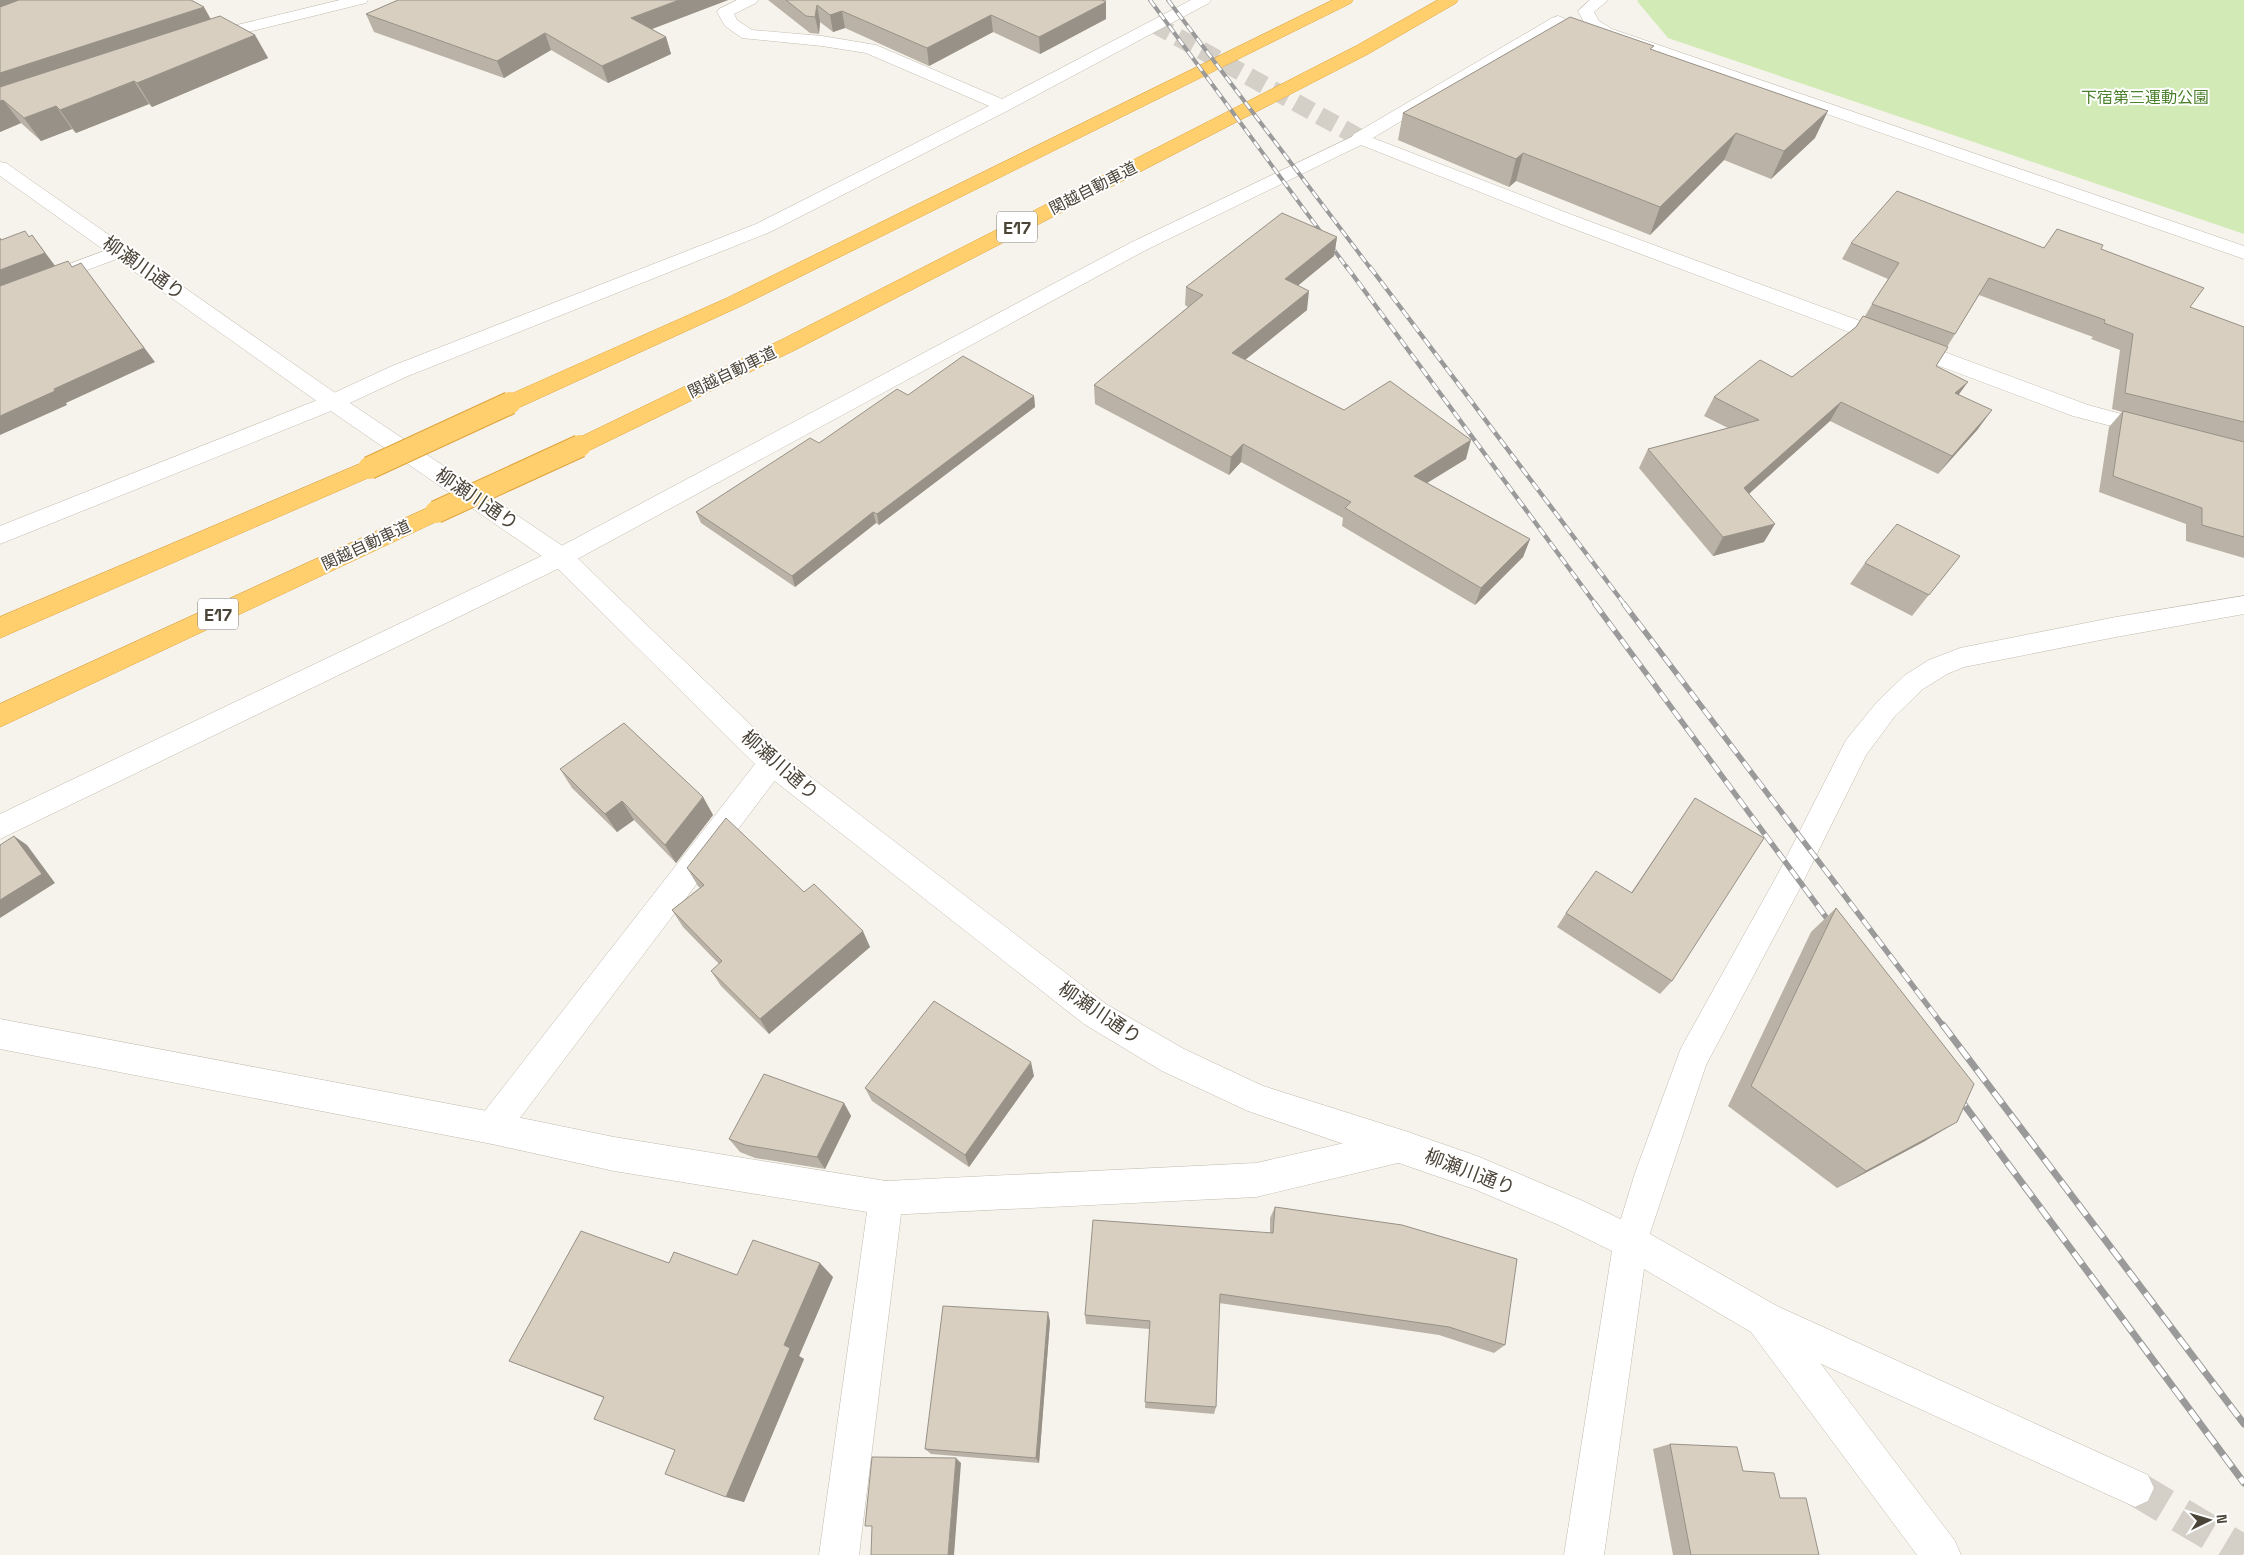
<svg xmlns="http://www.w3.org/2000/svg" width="2244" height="1555" font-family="'Space Grotesk','Noto Sans JP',sans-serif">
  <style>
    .green { fill: #d2eab5 }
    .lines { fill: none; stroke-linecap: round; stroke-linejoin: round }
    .minor-tunnel { stroke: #d4d0c8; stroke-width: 18; stroke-dasharray: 18 9; stroke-linecap: butt }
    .tertiary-tunnel { stroke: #d4d0c8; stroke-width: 35; stroke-dasharray: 35 18; stroke-linecap: butt }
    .service-casing { stroke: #c2bbae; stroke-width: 1 }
    .minor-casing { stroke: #c2bbae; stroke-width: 1 }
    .tertiary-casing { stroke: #c2bbae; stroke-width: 1 }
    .motorway-casing { stroke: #e0a43c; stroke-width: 1 }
    .service { fill: #fff; fill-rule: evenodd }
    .minor { fill: #fff; fill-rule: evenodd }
    .tertiary { fill: #fff; fill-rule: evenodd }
    .motorway { fill: #ffcf6e; fill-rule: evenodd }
    .rail-far3-casing { stroke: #9a9a9a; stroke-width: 4 }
    .rail-far2-casing { stroke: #9a9a9a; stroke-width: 4.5 }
    .rail-far1-casing { stroke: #9a9a9a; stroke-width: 5.5 }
    .rail-casing { stroke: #9a9a9a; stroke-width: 7 }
    .rail-far3 { stroke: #fff; stroke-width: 2.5; stroke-dasharray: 8; stroke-linecap: butt }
    .rail-far2 { stroke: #fff; stroke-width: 3; stroke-dasharray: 9; stroke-linecap: butt }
    .rail-far1 { stroke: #fff; stroke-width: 4; stroke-dasharray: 11; stroke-linecap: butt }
    .rail { stroke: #fff; stroke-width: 5; stroke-dasharray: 14; stroke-linecap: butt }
    .motorway-bridge-casing { stroke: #e0a43c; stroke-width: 24; stroke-linecap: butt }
    .motorway-bridge { stroke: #ffcf6e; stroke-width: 22 }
    .wall { fill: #bab2a6 }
    .shaded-wall { fill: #979187 }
    .building { fill: #d8cfc1; stroke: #979187 }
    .labels { text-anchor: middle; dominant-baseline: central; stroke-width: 4; stroke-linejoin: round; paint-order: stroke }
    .far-park-label { font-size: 16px; fill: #4a7f2a; stroke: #fff }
    .far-street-label { font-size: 16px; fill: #4b4439; stroke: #fff }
    .shield { fill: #fff; stroke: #817c74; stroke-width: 1 }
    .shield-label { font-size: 18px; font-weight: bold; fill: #4b4439 }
    .street-label { font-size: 19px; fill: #4b4439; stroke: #fff }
  </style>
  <rect width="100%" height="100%" fill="#f6f3ec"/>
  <path class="green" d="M1638 0H2244V234L1668 38 1637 1Z"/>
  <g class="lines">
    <path class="minor-tunnel" d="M1154 24 1360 138"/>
    <path class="tertiary-tunnel" d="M2135 1488 2244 1553"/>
    <g class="service-casing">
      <path id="service" d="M1558 16 1564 18 1566 21 1564 24 1366 142 1360 143 1354 142 1351 138 1354 134 1552 18Z
        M120 245 127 247 130 251 127 255 0 303V290Z
        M772 752 782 755 786 763 782 771 504 1139 492 1144 480 1139 476 1128 480 1117 762 755Z
        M886 1181 898 1186 903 1198 859 1555H819L869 1198 874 1186Z"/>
    </g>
    <g class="minor-casing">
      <path id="minor" d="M340 0H368L366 3 248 32 208 45 202 43 200 40 202 37 237 25Z
        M737 0H758L756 3 734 14 737 20 752 30 822 36 876 45 1002 99 1191 0H1211L1209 3 1009 110 770 232 408 376 341 407 0 544V526L325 397 392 366 756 224 989 106 866 53 822 46 742 38 725 26 717 12 719 9Z
        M1360 133 1575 216 2088 405 2158 424 2161 429 2158 434 2150 436 2073 416 1561 224 1361 145 1144 251 570 563 0 839V814L552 551 1130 243Z
        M2244 596V614L2116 637 1964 667 1947 674 1923 689 1895 716 1866 755 1799 890 1706 1065 1643 1254 1631 1259 1619 1254 1614 1242 1635 1173 1681 1048 1779 872 1846 740 1877 702 1905 675 1929 660 1960 648 2116 617Z
        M0 1019 492 1112 614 1137 886 1181 1256 1163 1402 1130 1414 1134 1419 1146 1414 1158 1402 1162 1256 1197 886 1215 614 1171 492 1144 0 1049Z
        M1764 1301 1777 1306 1955 1541 1961 1555H1917L1751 1332 1746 1319 1751 1306Z"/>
    </g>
    <g class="tertiary-casing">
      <path id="tertiary" d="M1590 0H1608L1594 12 1599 21 1612 29 2244 246V259L1600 35 1587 28 1578 11Z
        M0 162 6 163 341 397 570 551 782 755 1106 1004 1184 1049 1263 1086 1402 1130 1477 1156 1583 1201 1643 1230 1777 1306 2148 1475 2154 1488 2148 1501 2135 1507 2122 1501 1751 1332 1644 1269 1604 1555H1564L1612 1251 1559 1225 1474 1189 1248 1111 1162 1071 1084 1024 762 771 552 563 325 407 0 176Z"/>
    </g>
    <g class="motorway-casing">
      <path id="motorway" d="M1333 0H1353L1351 3 741 306 518 408 510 410 502 408 499 403 502 398 727 298Z
        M1438 0H1458L1456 3 1368 54 797 349 588 451 580 454 572 451 569 446 572 441 783 339 1356 46Z
        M369 460 377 462 380 468 377 474 0 638V617Z
        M436 504 444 506 448 512 444 518 0 727V704Z"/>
    </g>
    <use href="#service" class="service"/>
    <use href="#minor" class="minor"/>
    <use href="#tertiary" class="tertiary"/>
    <use href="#motorway" class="motorway"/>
    <g class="rail-far3-casing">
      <path id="rail-far3" d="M1150 0 1348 269
        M1168 0 1371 269"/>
    </g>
    <g class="rail-far2-casing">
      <path id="rail-far2" d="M1347 267 1596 605
        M1370 267 1625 605"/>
    </g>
    <g class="rail-far1-casing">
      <path id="rail-far1" d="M1595 604 1834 928
        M1624 604 1944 1027"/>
    </g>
    <g class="rail-casing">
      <path id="rail" d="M1943 1025 2244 1424
        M1957 1095 2244 1483"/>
    </g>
    <use href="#rail-far3" class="rail-far3"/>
    <use href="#rail-far2" class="rail-far2"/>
    <use href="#rail-far1" class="rail-far1"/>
    <use href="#rail" class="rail"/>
    <g class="motorway-bridge-casing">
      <path id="motorway-bridge" d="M369 468 510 403
        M436 512 580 446"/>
    </g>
    <use href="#motorway-bridge" class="motorway-bridge"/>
  </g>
  <path class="wall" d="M0 0 211 19 255 35 268 58 152 107 149 104 76 133 72 129 41 141 21 123 0 132Z
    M398 0H728L652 29 666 37 671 54 608 83 551 50 504 78 374 32 366 14Z
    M768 0H1107L1105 1 1106 19 1040 54 993 32 929 66 845 28 833 32 820 22 819 34 810 33Z
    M1652 50 1815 138 1771 179 1724 160 1650 235 1516 181 1509 187 1398 140 1403 113Z
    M1337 237 1334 256 1298 285 1307 310 1245 360 1344 410 1466 459 1427 483 1530 539 1523 557 1475 605 1342 526 1343 518 1241 462 1229 475 1095 404 1094 385 1188 307 1185 305 1186 287Z
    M1851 243 2101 249 2190 307 2244 327V558L2186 541V524L2099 492 2109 427 2122 412 2112 409 2120 350 2091 339 2093 337 1979 295 1947 347 1936 366 1959 394 1978 429 1938 474 1830 421 1749 494 1764 542 1713 556 1639 468 1648 449 1728 428 1704 416 1714 397 1792 377 1856 327 1865 316 1872 304 1888 279 1842 259Z
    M908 395 1034 396 1035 407 879 525 876 523 795 587 701 523 696 512 819 443Z
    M1960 556 1912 616 1850 584 1865 563Z
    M560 769 703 797 713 815 676 863 634 820 617 832 572 788Z
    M1695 798 1672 981 1660 994 1557 927 1566 913 1631 893Z
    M687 868 804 892 870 947 769 1034 721 986 711 971 719 964 683 927 672 910 700 888 698 886Z
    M1836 908 1925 1141 1837 1188 1728 1106 1811 932Z
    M1034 1076 969 1167 872 1101 865 1088Z
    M844 1103 851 1116 825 1169 755 1158 740 1152 729 1139Z
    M1275 1207 1505 1345 1494 1353 1439 1335 1219 1303 1216 1407 1214 1414 1145 1408 1150 1329 1086 1324 1085 1315 1270 1233V1218Z
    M669 1263 737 1275 833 1277 799 1356 804 1359 744 1502 726 1497 675 1450 604 1398 509 1361Z
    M1050 1321 1039 1463 931 1454 925 1449Z
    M1670 1444 1743 1471 1780 1498 1819 1555H1673L1653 1449Z"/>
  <path class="shaded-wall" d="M0 0H57L0 21Z
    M679 0H728L636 35 631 18Z
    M1106 2V19L1040 54 1039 37Z
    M817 5 820 22 819 34 815 17Z
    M204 7 217 30 4 101 21 123 0 132V73Z
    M842 11 845 28 833 32 830 15Z
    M991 15 993 32 929 66 927 48Z
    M545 33 551 50 504 78 497 61Z
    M255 35 268 58 152 107 137 83Z
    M666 37 671 54 608 83 602 66Z
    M134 81 149 104 76 133 60 110Z
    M56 106 72 129 41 141 24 118Z
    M1828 111 1815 138 1771 179 1784 151Z
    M1736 133 1724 160 1650 235 1660 207Z
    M1523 153 1516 181 1509 187 1516 159Z
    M32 235 56 267 0 288V270Z
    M1337 237 1334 256 1283 298 1285 279Z
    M91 277 155 362 66 403 67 405 0 435V416L54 389Z
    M1309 291 1307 310 1230 372 1232 353Z
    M1968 382 1954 401 1955 393Z
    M1034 396 1035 407 879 525 877 514Z
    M1841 402 1830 421 1734 507 1744 488Z
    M1992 410 1978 429 1938 474 1952 456Z
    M1471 440 1466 459 1409 494 1414 476Z
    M1243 444 1241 462 1229 475 1231 457Z
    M873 512 876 523 795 587 792 576Z
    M1775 524 1764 542 1713 556 1723 537Z
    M1530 539 1523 557 1475 605 1481 588Z
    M703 797 713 815 676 863 665 845Z
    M622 801 634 820 617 832 605 814Z
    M14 836 27 845 55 883 0 918V900Z
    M863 931 870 947 769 1034 760 1019Z
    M1031 1062 1034 1076 969 1167 965 1155Z
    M844 1103 851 1116 825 1169 817 1157Z
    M1957 1122 1925 1141 1837 1188 1866 1171Z
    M820 1263 833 1277 799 1356 804 1359 744 1502 726 1497 784 1345Z
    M1048 1312 1050 1321 1039 1463 1036 1458Z
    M956 1458 961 1463 954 1555H948Z"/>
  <path class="building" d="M19 0H191L204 7 0 73V7Z
    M398 0H679L631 18 666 37 602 66 545 33 497 61 366 14Z
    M786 0H1102L1106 2 1039 37 991 15 927 48 842 11 830 15 817 5 815 17 806 16Z
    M220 16 255 35 137 83 134 81 60 110 56 106 24 118 3 100 0 101V87Z
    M1570 17 1654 46 1650 49 1828 111 1784 151 1736 133 1660 207 1523 153 1516 159 1403 113Z
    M1897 191 2044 248 2057 229 2103 245 2101 249 2204 288 2190 307 2244 327V422L2125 393 2133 334 2104 323 2105 320 1989 278 1955 334 1872 304 1899 263 1851 243Z
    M1282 213 1337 237 1285 279 1309 291 1232 353 1344 410 1390 381 1471 440 1414 476 1530 539 1481 588 1345 508 1351 502 1243 444 1231 457 1094 385 1203 295 1186 287Z
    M25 231 29 237 32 235 45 253 0 270V238L1 240Z
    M68 261 72 267 81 263 144 348 54 389 55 391 0 416V286Z
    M1863 316 1948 347 1936 366 1968 382 1955 393 1992 410 1952 456 1841 402 1744 488 1775 524 1723 537 1648 449 1759 420 1714 397 1760 360 1792 377 1856 327Z
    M963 356 1034 396 877 514 873 512 792 576 696 512 810 438 819 443 897 389 908 395Z
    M2123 411 2244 442V537L2202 525V508L2113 476Z
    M1897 524 1960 556 1929 595 1865 563Z
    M624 723 703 797 665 845 622 801 605 814 560 769Z
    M1695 798 1764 838 1672 981 1566 913 1596 871 1632 893Z
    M726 818 804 892 814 884 863 931 760 1019 711 971 722 961 672 910 704 885 687 868Z
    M14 836 42 874 0 900V845Z
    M1836 908 1974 1084 1957 1122 1866 1171 1751 1086Z
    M934 1001 1031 1062 965 1155 865 1088Z
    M764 1074 844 1103 817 1157 745 1145 729 1139Z
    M1275 1207 1402 1225 1517 1259 1505 1345 1449 1327 1220 1294 1216 1407 1145 1402 1150 1321 1085 1315 1093 1220 1273 1233Z
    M581 1231 669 1263 674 1252 737 1275 753 1240 820 1263 784 1345 790 1348 726 1497 665 1474 675 1450 594 1419 604 1397 509 1361Z
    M943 1306 1048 1312 1036 1458 925 1449Z
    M1670 1444 1737 1447 1743 1471 1774 1473 1780 1498H1806L1819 1555H1691Z
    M872 1457 956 1458 948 1555H871L872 1526H865Z"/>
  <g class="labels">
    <g class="far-park-label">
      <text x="2145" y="97">下宿第三運動公園</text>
    </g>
    <g class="far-street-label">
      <text transform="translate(1093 188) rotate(-27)">関越自動車道</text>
      <text transform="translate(732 372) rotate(-26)">関越自動車道</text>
      <text transform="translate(366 545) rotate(-25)">関越自動車道</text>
    </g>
    <g class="shield">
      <rect x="997" y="211.5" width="40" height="31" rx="4"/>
      <rect x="198" y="598.5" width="40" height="31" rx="4"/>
    </g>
    <g class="shield-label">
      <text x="1017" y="227">E17</text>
      <text x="218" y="614">E17</text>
    </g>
    <g class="street-label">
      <text transform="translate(144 268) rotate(35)">柳瀬川通り</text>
      <text transform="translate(477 499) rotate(34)">柳瀬川通り</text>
      <text transform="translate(780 765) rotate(41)">柳瀬川通り</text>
      <text transform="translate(1100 1013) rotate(34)">柳瀬川通り</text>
      <text transform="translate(1470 1172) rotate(21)">柳瀬川通り</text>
    </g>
  </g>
  <g transform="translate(2209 1520) rotate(85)" stroke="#ffffff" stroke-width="4" paint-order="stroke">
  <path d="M0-4L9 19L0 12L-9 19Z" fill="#4b4439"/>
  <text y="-8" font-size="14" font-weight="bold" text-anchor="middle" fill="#4b4439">N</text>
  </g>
</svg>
